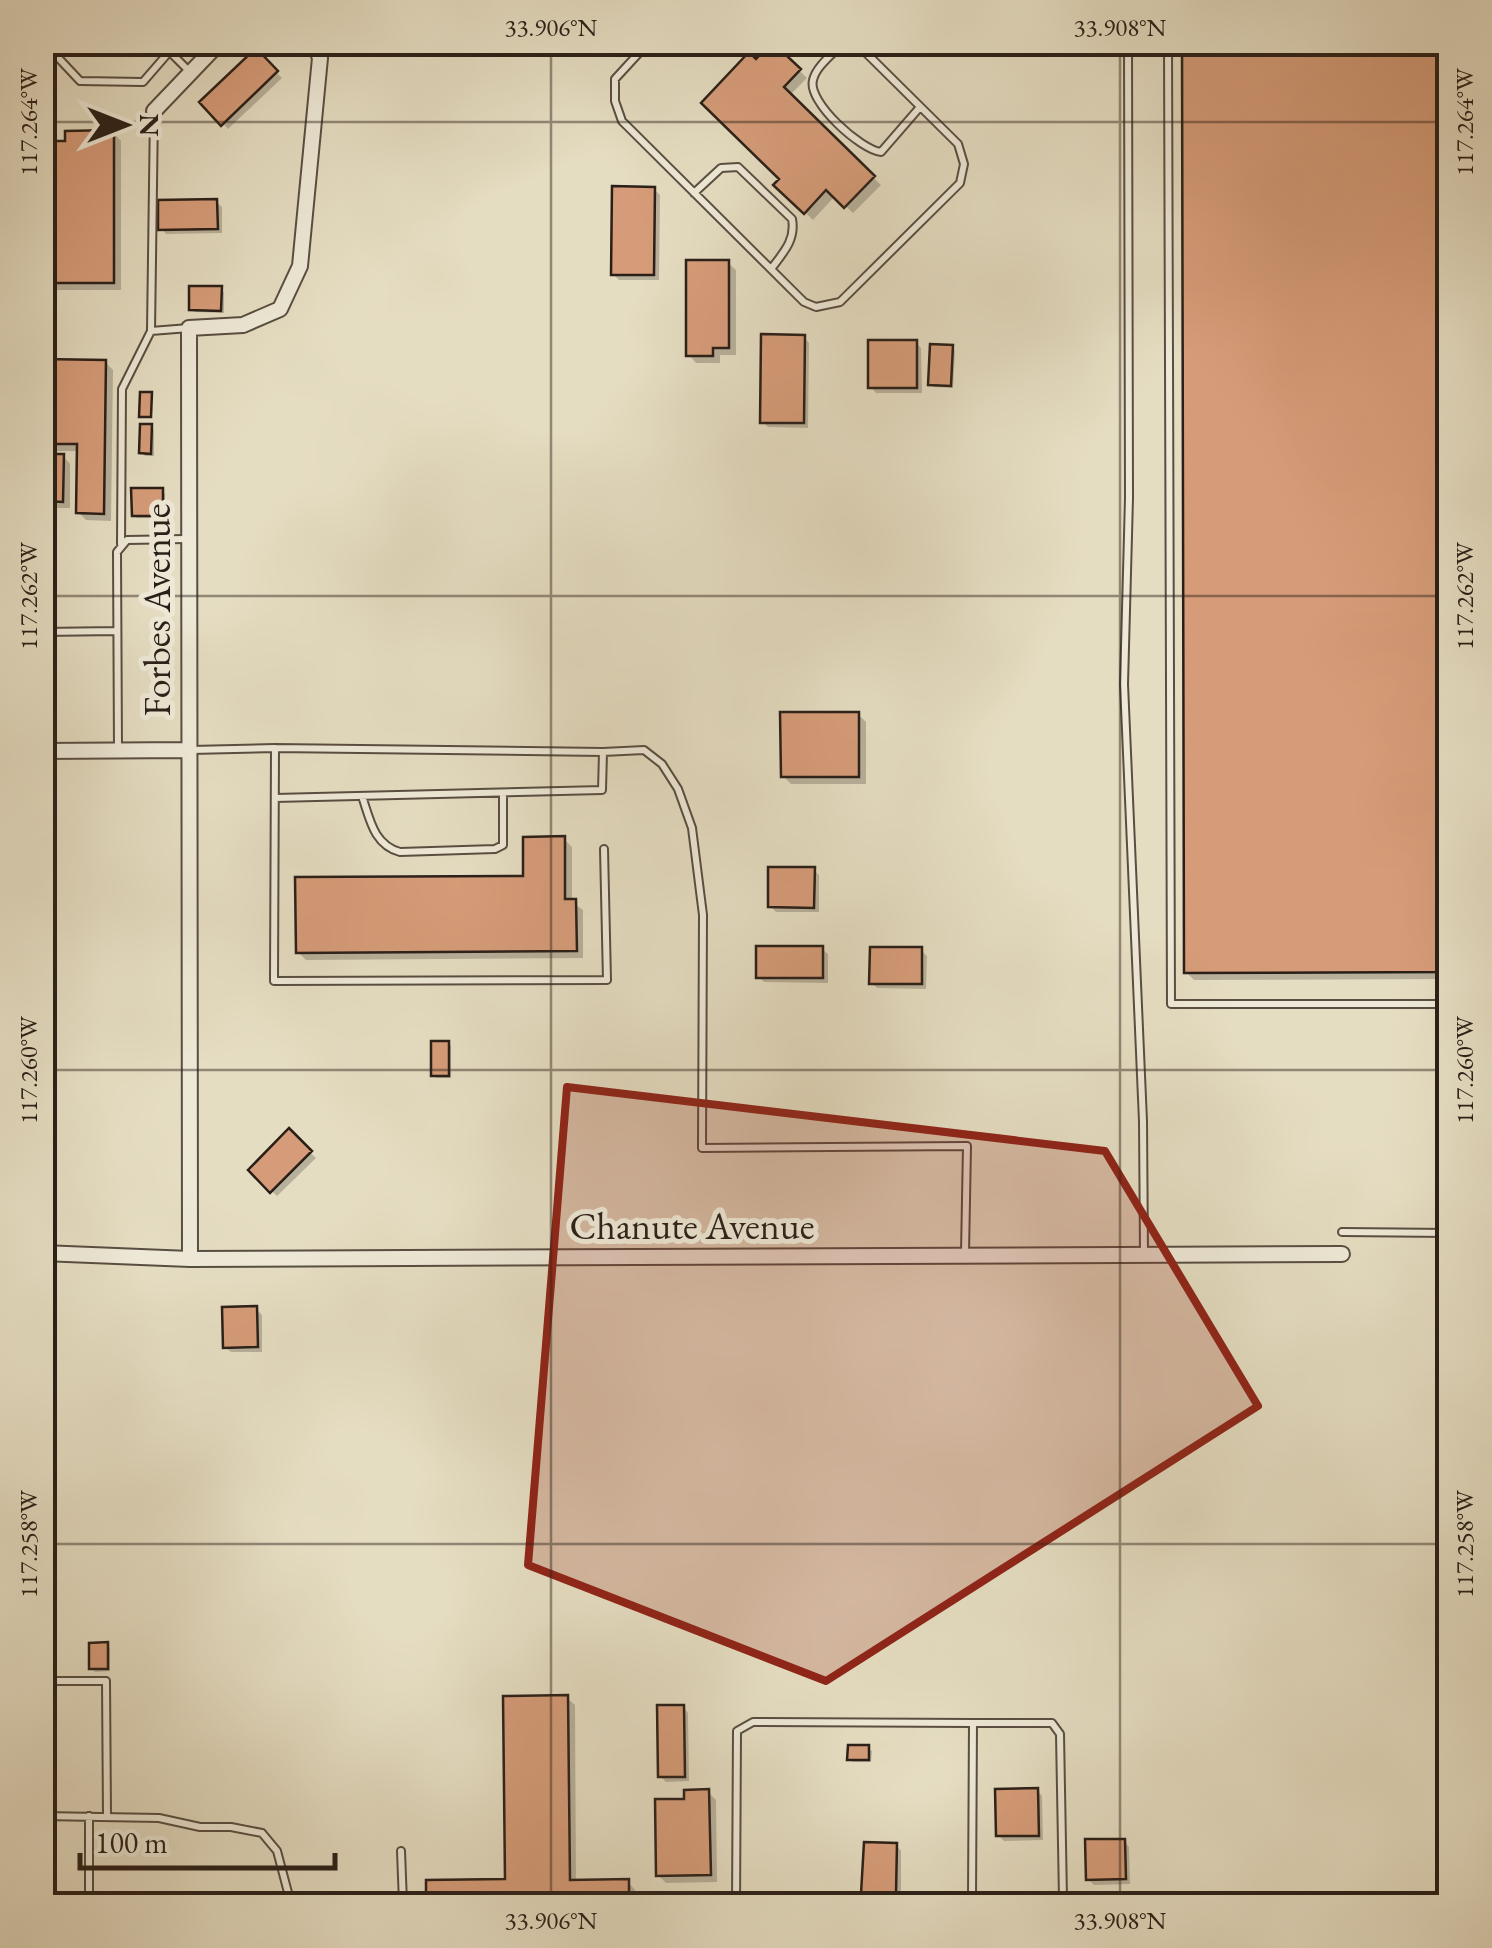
<svg xmlns="http://www.w3.org/2000/svg" width="1492" height="1948" font-family="'EB Garamond',serif">
  <style>
    .shadow { fill: #0003 }
    .building { fill: #d69c79; stroke: #2a1f18; stroke-width: 2.5 }
    .lines { fill: none; stroke-linecap: round; stroke-linejoin: round }
    .lane-casing { stroke: #594e42; stroke-width: 10 }
    .street-casing { stroke: #594e42; stroke-width: 18 }
    .lane { stroke: #eee9d7; stroke-width: 6 }
    .street { stroke: #eee9d7; stroke-width: 14 }
    .marked { fill: #8f2418; fill-opacity: 0.2; stroke: #8f2418; stroke-width: 8; stroke-linejoin: round }
    .ticks { fill: none; stroke: #2a1f18; stroke-width: 2.5; stroke-opacity: 0.45 }
    .labels { text-anchor: middle; dominant-baseline: central; stroke-width: 10; stroke-linejoin: round; paint-order: stroke }
    .street-label { font-size: 38px; fill: #2a1f18; stroke: #eee9d7 }
    .neatline { fill: none; stroke: #2a1f18; stroke-width: 4 }
    .ticks-label { font-size: 25px; text-anchor: middle; fill: #2a1f18 }
  </style>
  <rect width="100%" height="100%" fill="#e5ddc2"/>
  <filter id="stains"><feTurbulence type="fractalNoise" baseFrequency=".002" numOctaves="4"/><feColorMatrix values="0 0 0 0 .2 0 0 0 0 .09 0 0 0 0 .02 0 0 0 .5 -.17"/></filter>
  <radialGradient id="worn" r=".72"><stop offset=".6" stop-color="#630" stop-opacity="0"/><stop offset="1" stop-color="#630" stop-opacity=".3"/></radialGradient>
  <path class="shadow" d="M1450 42V979L1194 980 1186 972Z
    M773 45 807 78 789 96 881 185 853 213 835 196 813 220 777 185 782 179 756 62Z
    M256 52 282 78 228 129 203 102Z
    M113 133 121 141V290H42V143H68Z
    M654 189 660 195 659 280H619L613 274Z
    M216 202 222 207V233L166 234 161 228Z
    M728 263 736 270V355H720V363H696L689 355Z
    M221 289 224 292V313L195 312 191 309Z
    M804 337 809 343 808 428 768 427 763 422Z
    M916 342 921 348 922 393H876L871 387Z
    M952 347 955 351 953 388 934 387 931 384Z
    M42 361 105 362 113 370 111 521 86 520 78 512 79 451H55V456H63L70 464V508H42Z
    M151 426 154 430V456H145L142 452Z
    M162 490 165 494V518H137L134 515Z
    M858 714 866 722V784H791L783 776Z
    M564 839 572 847V902L583 910V958L306 960 298 952 526 878Z
    M814 870 819 875V912H776L770 906Z
    M822 949 828 954V983L764 982 759 977Z
    M921 950 927 956 926 989 877 988 872 983Z
    M448 1043 451 1046V1078H436L433 1075Z
    M289 1132 316 1158 277 1196 251 1170Z
    M256 1309 262 1315V1352H231L225 1347Z
    M107 1645 110 1648V1671L95 1672 92 1668Z
    M567 1698 575 1705 576 1883 628 1882 635 1890 636 1906H428L507 1882Z
    M683 1707 688 1713 689 1781 666 1782 660 1776Z
    M868 1748 872 1751 871 1762H853L850 1759Z
    M1037 1790 1042 1796 1043 1840 1004 1841 998 1835Z
    M708 1792 716 1800 717 1882 666 1883 658 1875 687 1801Z
    M1124 1841 1129 1847 1130 1884 1094 1885 1088 1879Z
    M896 1845 901 1851V1899L869 1898 864 1893Z"/>
  <path class="building" d="M772 42 801 69 784 87 875 176 844 208 826 190 804 214 773 185 779 179 701 103 749 52 756 59Z
    M1182 42H1450V972L1184 973Z
    M256 48 278 71 221 126 199 102Z
    M114 130V283H42V141H65V131Z
    M612 186 655 187 654 275H611Z
    M217 199 218 229 158 230V200Z
    M686 260H729V348H713V356H686Z
    M189 286H222L221 311 189 310Z
    M761 334 805 335 804 423H760Z
    M868 340H917V388H868Z
    M930 344 953 345 951 386 928 385Z
    M42 359 106 360 104 514 76 513 77 444H49L48 463H54V454H64L63 502 42 501Z
    M140 392H152L151 417H139Z
    M140 424H152L151 454 139 453Z
    M131 488H163V516H132Z
    M780 712H859V777H781Z
    M565 836V899H576L577 951 296 953 295 877 523 876V837Z
    M768 867H815L814 908 768 907Z
    M756 946H823V978H756Z
    M870 947H922V984H869Z
    M431 1041H449V1076H431Z
    M289 1128 312 1151 270 1193 248 1170Z
    M257 1306 258 1347 223 1348 222 1307Z
    M108 1642V1669H89V1643Z
    M568 1695 570 1880 629 1879V1906H426V1880L505 1879 503 1696Z
    M657 1705H684L685 1777H658Z
    M848 1745H869V1760H847Z
    M1038 1788 1039 1836H996L995 1789Z
    M709 1789 711 1875 656 1876 655 1799H684V1790Z
    M1085 1839H1125L1126 1879 1086 1880Z
    M864 1842 897 1843 896 1894H861Z"/>
  <g class="lines">
    <g class="lane-casing">
      <path id="lane" d="M56 42 50 49 80 81 143 82 169 52
        M160 42 190 72
        M649 42 615 79V101L622 121 804 302 816 307 840 302 960 183 964 164 958 144 855 42
        M844 42C834 53 816 66 813 80 807 102 861 150 881 152L920 107
        M1128 42 1129 498 1124 684 1143 1121 1144 1255
        M1168 42 1171 1004H1450
        M694 193 721 168 738 167 792 219C796 240 783 253 771 269
        M151 331 189 328
        M121 544 122 389 151 331 154 112
        M42 632 117 631
        M275 748 603 752 602 790 275 798
        M118 749 117 552 127 540 186 539
        M191 750 275 748 274 981 607 980 604 849
        M603 752 644 750 662 764 678 789 692 828 703 915 702 1148 967 1146 965 1253
        M362 796C370 820 374 845 400 852L495 849 503 845V794
        M1342 1232 1450 1233
        M42 1681H106L107 1815
        M42 1816 159 1818 200 1827H231L262 1833 277 1851 290 1900
        M401 1851 403 1903
        M89 1906V1816
        M289 1906 290 1900 403 1906
        M736 1906 737 1731 753 1722 973 1723
        M972 1906V1898L973 1723H1052L1060 1734 1063 1899 972 1898"/>
    </g>
    <g class="street-casing">
      <path id="street" d="M154 111 220 42
        M42 751 189 750
        M42 1253 190 1259 1342 1254
        M190 1259 189 328 243 325 280 309 300 266 320 58 314 42"/>
    </g>
    <use href="#lane" class="lane"/>
    <use href="#street" class="street"/>
  </g>
  <path class="marked" d="M567 1087 1105 1151 1258 1406 826 1681 528 1565Z"/>
  <path class="ticks" d="M551 42V1906M1120 42V1906M42 122H1450M42 596H1450M42 1070H1450M42 1544H1450"/>
  <g class="labels">
    <g class="street-label">
      <text transform="translate(156 610) rotate(-90)">Forbes Avenue</text>
      <text x="692" y="1225">Chanute Avenue</text>
    </g>
  </g>
  <rect width="1492" height="1948" fill="none" stroke="#e5ddc2" stroke-width="110"/>
  <g transform="translate(125 125) rotate(90)" stroke="#eee9d7" stroke-width="8" paint-order="stroke">
  <path d="M0-8L18 38L0 25L-18 38Z" fill="#2a1f18"/>
  <text y="-15" font-size="28" font-weight="bold" text-anchor="middle" fill="#2a1f18">N</text>
  </g>
  <path d="M80 1853v15h255v-15" fill="none" stroke="#2a1f18" stroke-width="5"/>
  <text x="95" y="1853" font-size="30" fill="#2a1f18" stroke="#eee9d7" stroke-width="8" paint-order="stroke">100 m</text>
  <rect x="55" y="55" width="1382" height="1838" class="neatline"/>
  <g class="ticks-label">
    <text x="551" y="36">33.906°N</text>
    <text x="1120" y="36">33.908°N</text>
    <text transform="translate(1464 122) rotate(-90)" y="9">117.264°W</text>
    <text transform="translate(28 122) rotate(-90)" y="9">117.264°W</text>
    <text transform="translate(1464 596) rotate(-90)" y="9">117.262°W</text>
    <text transform="translate(28 596) rotate(-90)" y="9">117.262°W</text>
    <text transform="translate(1464 1070) rotate(-90)" y="9">117.260°W</text>
    <text transform="translate(28 1070) rotate(-90)" y="9">117.260°W</text>
    <text transform="translate(28 1544) rotate(-90)" y="9">117.258°W</text>
    <text transform="translate(1464 1544) rotate(-90)" y="9">117.258°W</text>
    <text x="551" y="1929">33.906°N</text>
    <text x="1120" y="1929">33.908°N</text>
  </g>
  <rect width="100%" height="100%" filter="url(#stains)"/>
  <rect width="100%" height="100%" fill="url(#worn)"/>
</svg>
